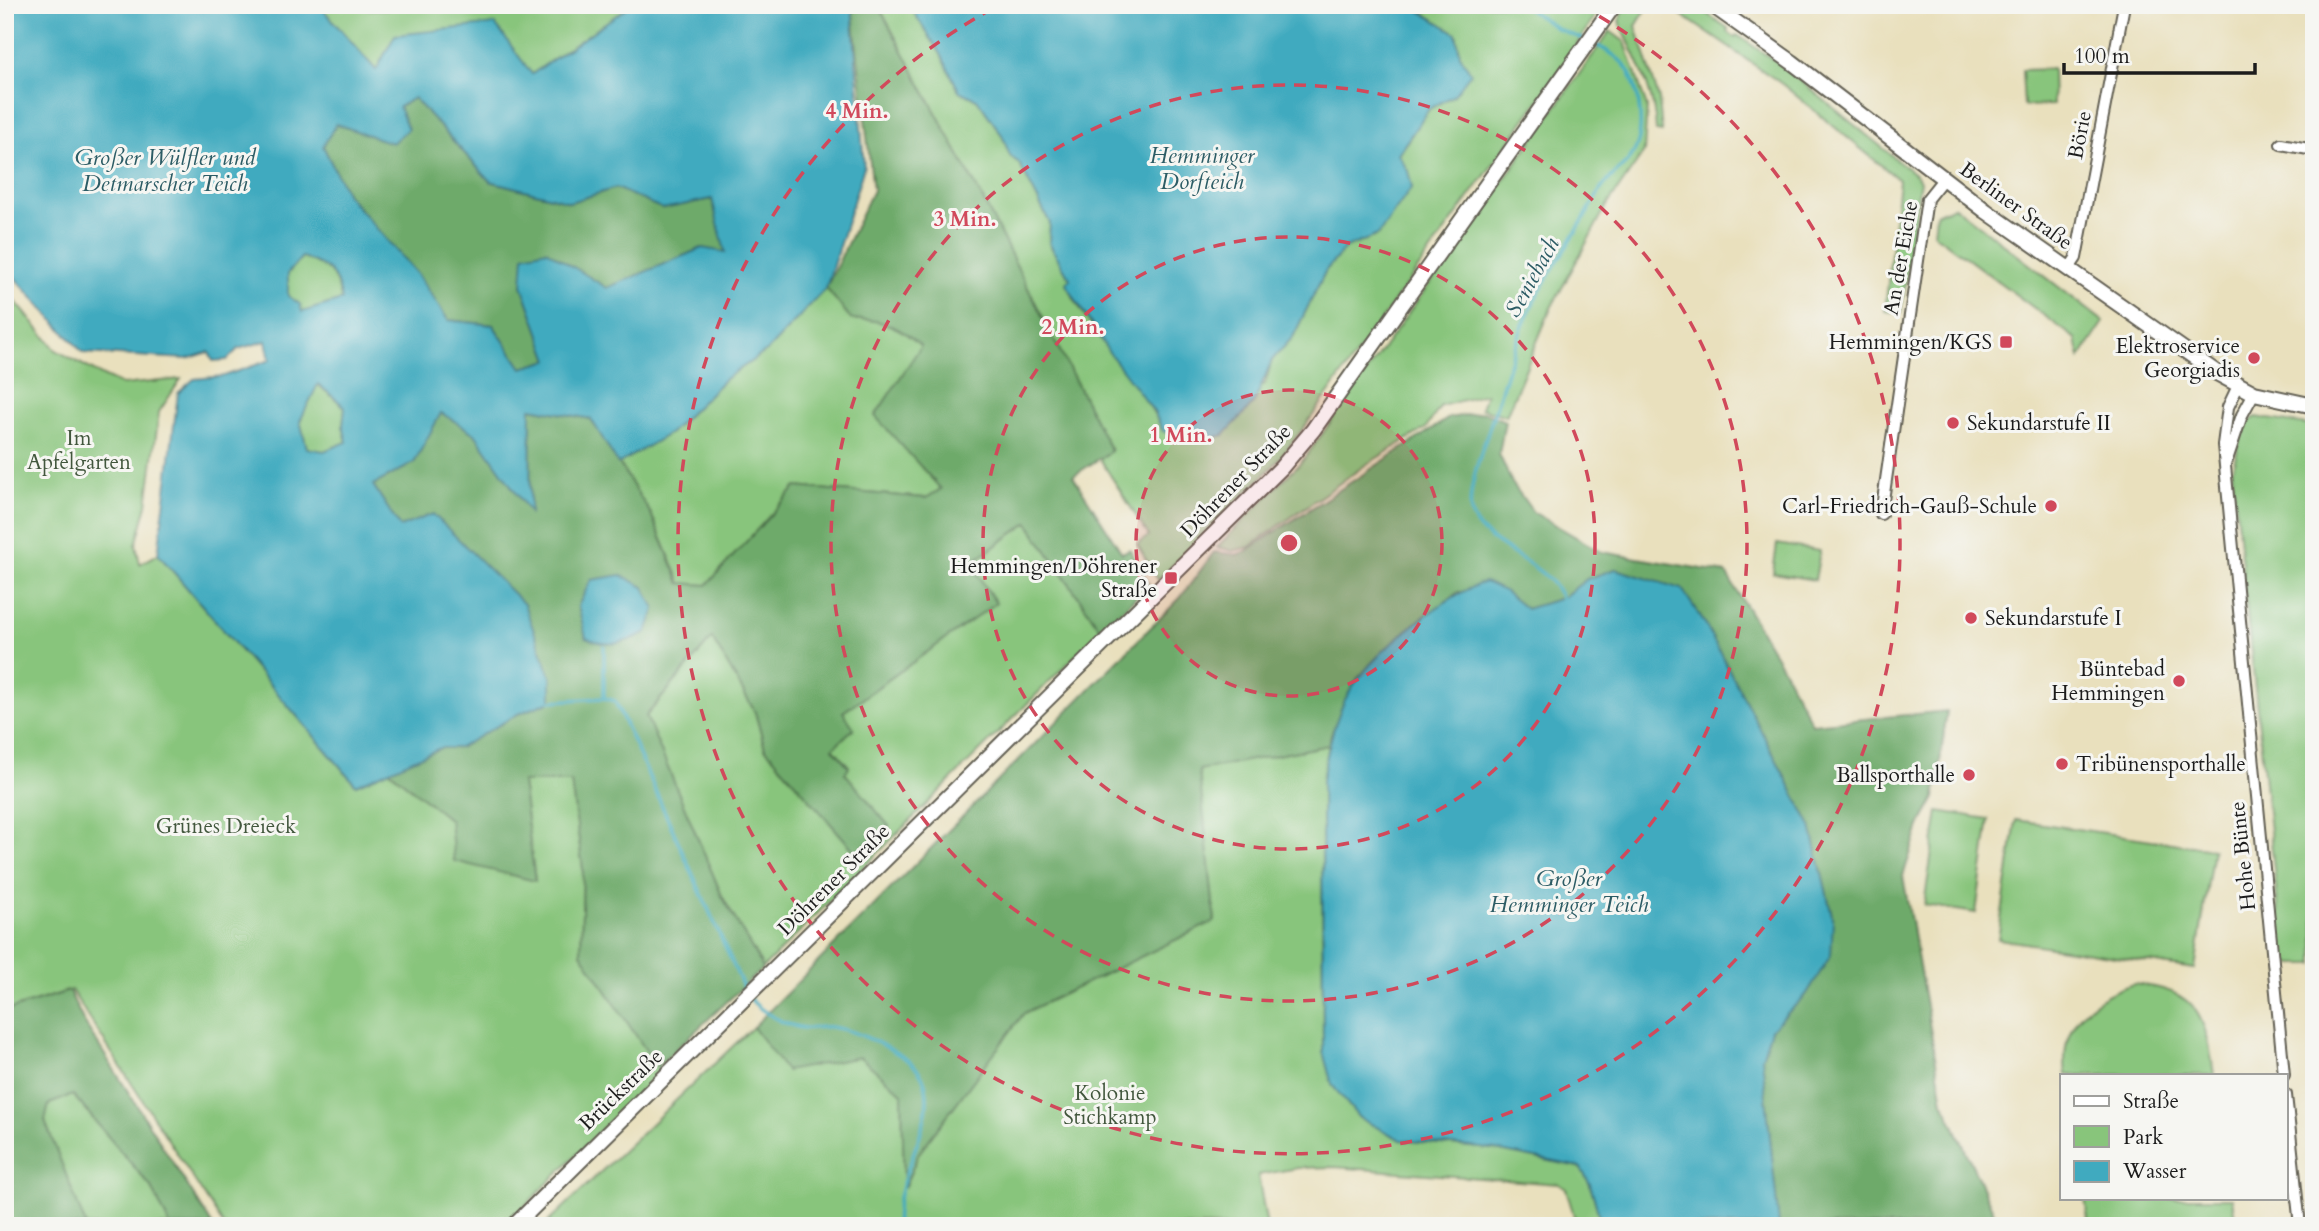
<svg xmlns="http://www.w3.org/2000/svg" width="2319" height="1231" font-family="Cardo,serif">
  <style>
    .green { fill: #88c57b; stroke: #52704c; stroke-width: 2 }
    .forest { fill: #6eaa6b; stroke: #456344; stroke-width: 2 }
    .water { fill: #40aabf; stroke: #2e636e; stroke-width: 2; fill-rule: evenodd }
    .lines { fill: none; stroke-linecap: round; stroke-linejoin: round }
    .stream { stroke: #40aabf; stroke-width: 3.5 }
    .minor-casing { stroke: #646154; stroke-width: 14 }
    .tertiary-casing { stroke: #646154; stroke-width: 18 }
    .minor { stroke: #fff; stroke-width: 10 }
    .tertiary { stroke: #fff; stroke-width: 14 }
    .ring { fill: none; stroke: #d1495b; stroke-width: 3.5; stroke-dasharray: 12 9 }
    .poi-dot { fill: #d1495b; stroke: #f6f6f2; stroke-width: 2.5 }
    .labels { text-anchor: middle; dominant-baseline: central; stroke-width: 6; stroke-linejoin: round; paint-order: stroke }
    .street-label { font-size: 21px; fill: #1c1c1c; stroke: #f6f6f2 }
    .poi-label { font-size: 21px; fill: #1c1c1c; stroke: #f6f6f2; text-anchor: end }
    .park-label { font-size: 21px; fill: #42573d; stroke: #f6f6f2 }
    .water-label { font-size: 23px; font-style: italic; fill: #2c5c65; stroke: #f6f6f2 }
    .centre { fill: #d1495b; stroke: #f6f6f2; stroke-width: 3.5 }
    .ring-label { font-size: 21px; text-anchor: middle; font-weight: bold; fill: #d1495b; stroke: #f6f6f2; stroke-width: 6; stroke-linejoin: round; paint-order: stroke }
  </style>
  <rect width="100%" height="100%" fill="#f6f6f2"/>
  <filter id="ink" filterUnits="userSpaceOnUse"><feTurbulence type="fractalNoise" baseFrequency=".0143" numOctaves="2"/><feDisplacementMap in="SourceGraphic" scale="14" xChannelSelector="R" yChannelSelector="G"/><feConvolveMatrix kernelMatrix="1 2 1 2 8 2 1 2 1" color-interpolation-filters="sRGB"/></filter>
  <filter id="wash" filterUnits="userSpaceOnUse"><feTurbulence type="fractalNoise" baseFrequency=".00686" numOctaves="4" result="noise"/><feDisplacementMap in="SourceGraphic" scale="28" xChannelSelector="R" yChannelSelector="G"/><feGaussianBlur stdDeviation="1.57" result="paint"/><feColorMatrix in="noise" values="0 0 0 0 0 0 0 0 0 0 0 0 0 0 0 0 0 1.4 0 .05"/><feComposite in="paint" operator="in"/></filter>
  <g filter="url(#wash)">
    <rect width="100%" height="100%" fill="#e9e0bd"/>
    <path class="green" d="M319 5H368V9H388L394 5H631L532 74 376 71Z
      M878 5H909L941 54 959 91 977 99 1002 135 1010 156 1019 163 1050 223 1049 243 1070 279 1066 284C1093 337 1138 377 1163 431L1265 384 1272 360 1293 337 1326 270 1345 248 1378 235 1408 171 1398 155 1429 109 1454 95 1460 55 1456 33 1410 5H1602L1560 71 1305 426 1276 463 1158 580 1137 544 1149 536 1100 459 1111 451 980 194Z
      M1627 5H1649L1636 26 1659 99 1662 132 1656 131C1655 90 1635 57 1619 21Z
      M1667 5H1694L1729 29 1728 32 1735 37 1737 35 1781 65 1917 176 1920 181 1901 313 1885 311 1899 180 1782 84Z
      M1610 31 1625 42 1647 107 1644 152 1606 207 1551 308 1506 416 1481 408 1486 394 1441 406 1426 428 1364 466 1249 547 1233 551 1217 547 1304 459Z
      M2052 69 2053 105 2024 106 2022 70Z
      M1954 206 2104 322 2080 358 2076 339 1934 234 1936 214Z
      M302 257C330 268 334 270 342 300L303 312 288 297V273Z
      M826 288 852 320C880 318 901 327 921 346L941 489 926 498 796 487 707 585 681 583 651 514 618 464 670 433 725 379 768 350Z
      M5 289 56 350 103 376 122 385 181 379 159 412 147 505 136 545 140 564 158 554 356 785 389 770 450 820 535 880 522 782 571 781 583 869 581 953 661 1070 505 1226H224L71 990 5 1011Z
      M317 384 345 407 343 426 347 442 324 451 307 449 300 421Z
      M2256 417 2314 426V964H2284L2232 470 2244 425Z
      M1028 523 1101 630 763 968 722 896 646 716 712 638 755 712 765 749 889 826 844 773 849 766 833 748 843 712 996 603 970 564Z
      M1777 544 1820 551 1815 580 1773 573Z
      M1329 745 1322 779 1323 1052 1401 1140 1490 1149 1580 1167 1590 1184 1602 1226H1577L1566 1189 1559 1184 1334 1167 1298 1168 1258 1175 1267 1226H544L753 1027 786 1070 860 1057 902 1093 904 1186 919 1153 1024 1013 1215 921 1198 770Z
      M1938 811 1989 819 1976 913 1924 905Z
      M2016 820 2213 849 2195 969 1998 939Z
      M2133 984C2198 989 2206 1017 2214 1075H2066C2059 1024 2088 999 2133 984Z
      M73 1095 152 1188 170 1226H86L45 1121 49 1104Z
      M2085 1198H2232L2236 1226H2089Z"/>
    <path class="forest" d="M852 5H878L980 194 1111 451 1073 476 1122 553 1130 549 1149 585 1101 630 1028 523 970 563 996 603 843 712 854 728 833 748 849 767 845 773 889 826 856 853 765 748 755 712 712 638 646 716 722 896 763 968 657 1067 581 953 583 869 571 782H522L535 881 454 861 450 820 389 770 440 748H459L518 714 550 701 400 528 373 485 414 463 440 412 475 434 530 512 531 408 591 419 651 514 680 583 707 585 796 487 926 498 941 489 875 416 921 346C901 327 880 318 852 320L826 288 873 190Z
      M414 98 490 181 570 202 616 188 663 209 712 199 726 253 702 248 607 288 546 250 522 285 549 360 522 369 493 325 448 320 417 274 347 195 323 146 336 123 399 107Z
      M1483 412 1505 421 1499 454 1512 483 1533 512 1602 552 1726 573 1784 670 1812 724 1947 711 1935 798 1919 827 1903 876 1943 1101 2000 1226H1779L1762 1058 1771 1029 1806 995 1833 920 1811 826 1705 624 1682 589 1615 569 1587 579 1562 598 1526 609 1504 591 1458 592 1392 645 1357 679 1331 734 1329 745 1199 770 1215 921 1024 1013 919 1153 904 1188 902 1093 860 1057 786 1071 753 1027 1180 598 1214 552 1240 555 1449 418Z
      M69 991 84 1022 213 1226H170L152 1188 73 1095 49 1104 45 1121 86 1226H5V1011Z"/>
    <path class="water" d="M5 5H319L376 70 395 35 495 24 532 74 631 5H852L864 167 826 288 768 350 725 379 670 433 618 464 591 419 531 408 530 513 475 434 441 413 414 463 373 485 400 527 433 514 524 604 551 677V701L518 714 459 748H440L356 785 158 554 178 393 194 379 224 376 270 360 266 341 238 349 227 360 213 361 209 352 187 359 83 353 5 267ZM414 98 490 181 570 202 616 188 663 209 712 199 725 252 702 248 607 288 546 250 524 255 522 285 549 360 522 368 493 325 448 320 417 274 347 195 323 146 336 124 392 143 408 129 399 107ZM302 257C329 267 336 271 342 300L302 312 300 304 288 296V273ZM318 384 345 407 343 426 347 442 324 451 307 448 300 421Z
      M909 5H1410L1456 33 1460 55 1471 73 1454 95 1429 109 1398 154 1408 171 1412 187 1378 235 1345 248 1326 270 1293 337 1272 360 1254 403 1224 435 1198 442H1184L1163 431 1154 412 1108 351 1066 284 1070 279 1049 243 1050 223 1019 163 1010 156 1002 135 977 99 959 91 941 54Z
      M1615 569 1682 589 1705 624 1811 826 1833 920 1831 955 1806 995 1771 1029 1762 1058 1779 1226H1602L1590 1184 1580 1167 1490 1149 1401 1140 1359 1118 1332 1085 1323 1052 1322 779C1329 745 1336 707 1358 679 1386 643 1443 597 1485 582L1504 591 1526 609 1562 598 1587 579Z
      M621 575 644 587 655 609 647 632C623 644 610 648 586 638L578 606 591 580Z"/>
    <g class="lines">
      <path class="stream" d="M1522 5 1558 29 1585 40
        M1563 602C1551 560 1477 547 1471 512 1467 490 1482 450 1489 429 1501 394 1510 357 1524 323 1543 277 1575 238 1598 194 1607 176 1631 165 1637 145 1644 125 1639 90 1629 72 1621 57 1606 50 1592 43
        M604 646V698
        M551 701 604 698 615 701 745 991
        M749 997C760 1012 786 1026 804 1028 813 1029 822 1026 831 1027 853 1030 871 1039 890 1049 902 1056 916 1064 922 1076 943 1118 891 1179 897 1226"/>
    </g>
  </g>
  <g filter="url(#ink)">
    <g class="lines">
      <g class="minor-casing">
        <path id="minor" d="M2281 144 2314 150
          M2068 270 2076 258 2124 5
          M2238 386 2228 407 2223 445 2284 1075
          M2227 460 2242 415 2254 393
          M1881 514 1927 199 1943 179
          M2286 1095 2300 1226"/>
      </g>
      <g class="tertiary-casing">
        <path id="tertiary" d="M1712 5 1792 62 1986 211 2217 373 2254 393 2314 406
          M514 1226 1281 468 1313 430 1614 5"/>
      </g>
      <use href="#minor" class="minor"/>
      <use href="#tertiary" class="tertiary"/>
    </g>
  </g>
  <circle cx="1289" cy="543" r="153" fill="#d1495b" fill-opacity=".12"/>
  <g class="ring">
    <circle cx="1289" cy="543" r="153"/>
    <circle cx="1289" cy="543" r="306"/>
    <circle cx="1289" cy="543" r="458"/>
    <path d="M1581 6A611 611 0 1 1 997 6"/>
  </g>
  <g class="poi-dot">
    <rect x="1999" y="335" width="14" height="14" rx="3.5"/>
    <circle cx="2254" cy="358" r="7"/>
    <circle cx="1953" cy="423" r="7"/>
    <circle cx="2051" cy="506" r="7"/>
    <rect x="1164" y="571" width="14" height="14" rx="3.5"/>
    <circle cx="1971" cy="618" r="7"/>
    <circle cx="2179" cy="681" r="7"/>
    <circle cx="2062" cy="764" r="7"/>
    <circle cx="1969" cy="775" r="7"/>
  </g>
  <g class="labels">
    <g class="street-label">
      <text transform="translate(2080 135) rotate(-79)">Börie</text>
      <text transform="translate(2016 206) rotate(36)">Berliner Straße</text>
      <text transform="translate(1901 258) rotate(-80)">An der Eiche</text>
      <text transform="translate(1236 481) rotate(-46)">Döhrener Straße</text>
      <text transform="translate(2243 856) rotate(-96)">Hohe Bünte</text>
      <text transform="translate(834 880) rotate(-45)">Döhrener Straße</text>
      <text transform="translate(621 1090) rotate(-44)">Brückstraße</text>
    </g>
    <g class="poi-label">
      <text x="1992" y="342">Hemmingen/KGS</text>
      <text x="2240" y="346">Elektroservice<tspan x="2240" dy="24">Georgiadis</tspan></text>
      <text x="1967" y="423" text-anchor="start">Sekundarstufe II</text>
      <text x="2037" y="506">Carl-Friedrich-Gauß-Schule</text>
      <text x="1157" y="566">Hemmingen/Döhrener<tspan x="1157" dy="24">Straße</tspan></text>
      <text x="1985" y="618" text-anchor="start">Sekundarstufe I</text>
      <text x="2165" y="669">Büntebad<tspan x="2165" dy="24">Hemmingen</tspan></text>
      <text x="2076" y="764" text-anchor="start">Tribünensporthalle</text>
      <text x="1955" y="775">Ballsporthalle</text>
    </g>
    <g class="park-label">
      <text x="79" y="438">Im<tspan x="79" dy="24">Apfelgarten</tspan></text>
      <text x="226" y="826">Grünes Dreieck</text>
      <text x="1110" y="1093">Kolonie<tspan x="1110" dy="24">Stichkamp</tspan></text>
    </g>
    <g class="water-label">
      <text x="1202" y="155">Hemminger<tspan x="1202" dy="26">Dorfteich</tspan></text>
      <text x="165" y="157">Großer Wülfler und<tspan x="165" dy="26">Detmarscher Teich</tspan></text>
      <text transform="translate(1532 277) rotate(-61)">Seniebach</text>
      <text x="1569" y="878">Großer<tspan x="1569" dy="26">Hemminger Teich</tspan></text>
    </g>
  </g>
  <circle cx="1289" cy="543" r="10" class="centre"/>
  <g class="ring-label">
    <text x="857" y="118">4 Min.</text>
    <text x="965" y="226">3 Min.</text>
    <text x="1073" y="334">2 Min.</text>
    <text x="1181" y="442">1 Min.</text>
  </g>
  <rect width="2319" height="1231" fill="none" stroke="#f6f6f2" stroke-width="28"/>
  <rect x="2060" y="1074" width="228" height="126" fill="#f6f6f2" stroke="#9f9f9c" stroke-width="2"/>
  <rect x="2074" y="1096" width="35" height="10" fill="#ffffff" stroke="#9f9f9c" stroke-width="2"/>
  <text x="2123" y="1108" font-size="21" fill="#1c1c1c">Straße</text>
  <rect x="2074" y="1126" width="35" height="21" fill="#88c57b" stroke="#9f9f9c" stroke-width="2"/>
  <text x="2123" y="1144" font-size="21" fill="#1c1c1c">Park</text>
  <rect x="2074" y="1161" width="35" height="21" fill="#40aabf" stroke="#9f9f9c" stroke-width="2"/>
  <text x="2123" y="1178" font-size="21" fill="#1c1c1c">Wasser</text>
  <path d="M2064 63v10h191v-10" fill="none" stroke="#1c1c1c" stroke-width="3.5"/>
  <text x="2074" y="63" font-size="21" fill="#1c1c1c" stroke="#f6f6f2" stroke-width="5" paint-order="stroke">100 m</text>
</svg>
